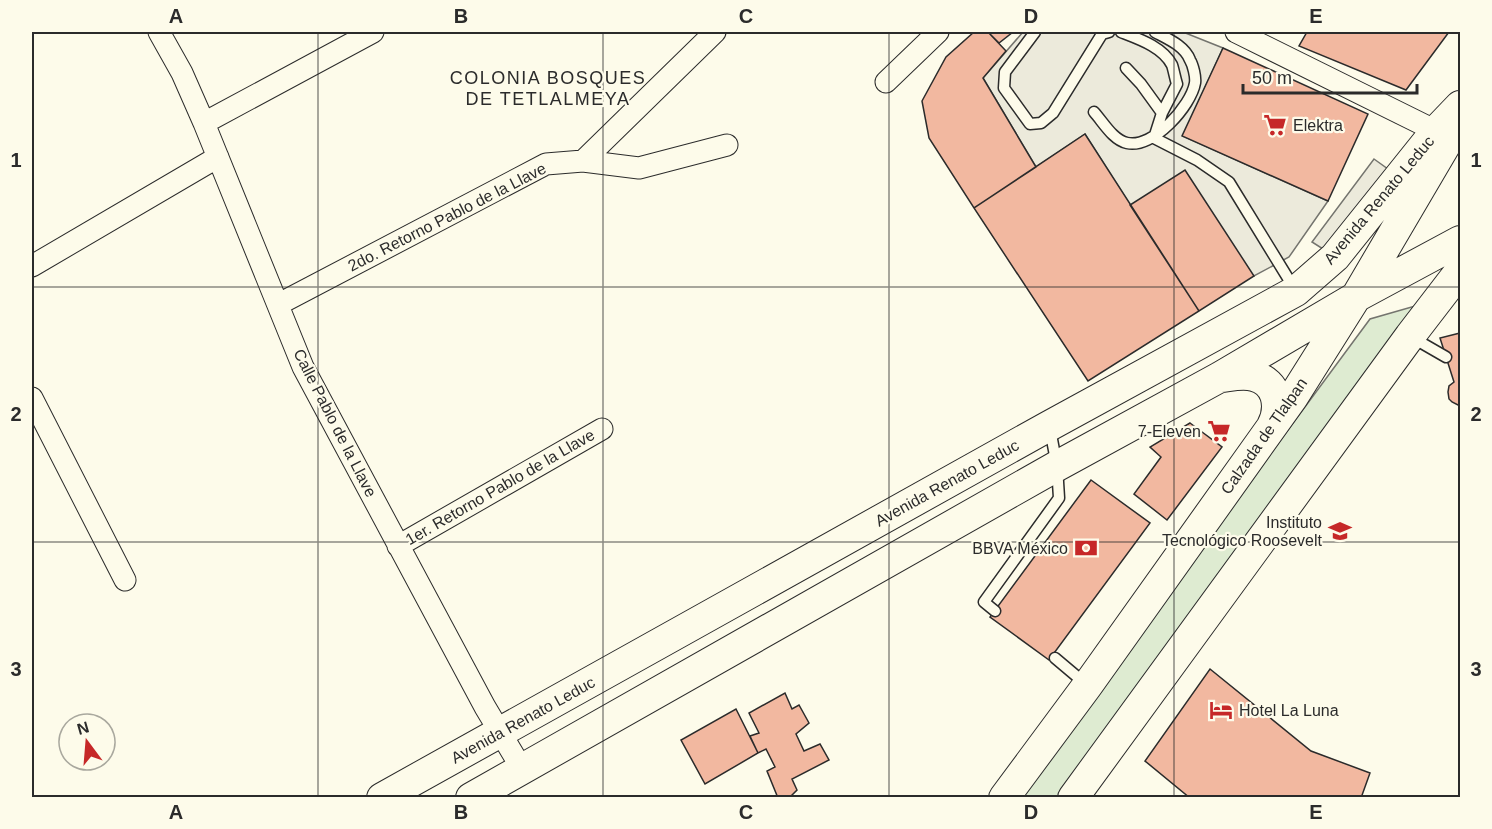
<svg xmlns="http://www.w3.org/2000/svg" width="1492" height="829" font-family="Arial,sans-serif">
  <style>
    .green { fill: #deebd1; stroke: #74746e; stroke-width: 1.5 }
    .parking { fill: #eceadb; stroke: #74746e; stroke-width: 1.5 }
    .building { fill: #f2b8a0; stroke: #2b2b2b; stroke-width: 1.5 }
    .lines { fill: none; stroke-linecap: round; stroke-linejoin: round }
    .lane-casing { stroke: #2b2b2b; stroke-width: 13 }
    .street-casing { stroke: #2b2b2b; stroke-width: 23 }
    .secondary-casing { stroke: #2b2b2b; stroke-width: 32 }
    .lane { stroke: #fdfbea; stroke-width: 10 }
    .street { stroke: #fdfbea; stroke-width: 21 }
    .secondary { stroke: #fdfbea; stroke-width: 30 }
    .grid { fill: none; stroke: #2b2b2b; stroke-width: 1.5; stroke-opacity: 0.55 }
    .labels { text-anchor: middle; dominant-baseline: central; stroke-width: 4.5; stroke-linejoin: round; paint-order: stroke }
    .poi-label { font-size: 16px; fill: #2b2b2b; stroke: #fdfbea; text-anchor: end }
    .street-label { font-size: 16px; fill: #2b2b2b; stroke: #fdfbea }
    .neighbourhood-label { font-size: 18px; letter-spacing: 1.5px; fill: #2b2b2b; stroke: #fdfbea }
    .neatline { fill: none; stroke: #2b2b2b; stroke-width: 2 }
    .grid-label { font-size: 20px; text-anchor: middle; font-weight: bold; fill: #2b2b2b }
  </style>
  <rect width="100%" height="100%" fill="#fdfbea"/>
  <path class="green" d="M1422 304 1073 797 1016 798 1370 319Z"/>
  <path class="parking" d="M1023 32H1183L1223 48 1183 136 1328 201 1289 257 1254 276 1130 205 1085 134 1036 167 983 78Z
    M1374 159 1399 177 1334 256 1312 242Z"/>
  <path class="building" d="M974 32H988L1006 51 983 78 1036 167 974 208 929 138 922 101 946 57Z
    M988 32H1013L999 43Z
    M1307 32H1449L1406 90 1299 46Z
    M1223 48 1368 114 1328 201 1182 136Z
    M1085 134 1199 311 1088 381 974 208Z
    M1185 170 1254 276 1199 311 1130 205Z
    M1460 333V406L1452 402 1449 399 1448 392 1449 386 1454 382 1440 338Z
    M1190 423 1222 447 1167 520 1134 494 1161 457 1150 447Z
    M1091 480 1150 523 1049 660 990 617Z
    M1210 669 1311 751 1370 773 1361 798H1190L1145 761Z
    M785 693 792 709 799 705 809 723 796 734 804 751 820 744 829 760 792 779 797 790 789 798H778L767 771 775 767 766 749 758 753 750 736 759 733 749 713Z
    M736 709 758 753 705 784 681 740Z"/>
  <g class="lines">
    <g class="lane-casing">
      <path id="lane" d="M1035 32 1005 72 1004 88 1030 124 1041 123 1053 113 1102 34 1109 32
        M1121 32C1139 39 1163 47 1172 65 1174 71 1175 78 1177 84L1162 113 1155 135
        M1126 68 1141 84 1162 113
        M1094 112C1103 122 1113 140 1127 143 1153 149 1191 106 1195 83 1196 77 1193 65 1190 60 1185 46 1168 39 1155 32
        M1154 138 1197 160 1229 182 1294 288
        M1413 338 1446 357
        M995 611 984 602 1059 498 1057 466 1050 429
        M1055 658 1087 685"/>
    </g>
    <g class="street-casing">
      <path id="street" d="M159 32 182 73 204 123 303 367 485 707 522 769
        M1236 32 1436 131
        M886 82 938 32
        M204 123 373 32
        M583 161 639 168 727 145
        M32 266 218 157
        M279 304 546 164 583 161 715 32
        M32 398 125 580
        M398 546 602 429"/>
    </g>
    <g class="secondary-casing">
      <path id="secondary" d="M1220 377C1231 376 1243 373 1254 376 1277 382 1282 406 1272 426
        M382 798 1049 426 1296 291 1335 257 1436 131 1460 106
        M471 798 1057 466 1220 377 1356 297 1460 241
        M1004 798 1087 686 1293 397 1356 297 1449 139
        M1073 798 1410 336 1460 271"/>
    </g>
    <use href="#lane" class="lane"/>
    <use href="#street" class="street"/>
    <use href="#secondary" class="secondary"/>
  </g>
  <path class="grid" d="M318 32V798M603 32V798M889 32V798M1174 32V798M32 287H1460M32 542H1460"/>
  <defs>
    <g id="supermarket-bare" transform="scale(1.8)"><path d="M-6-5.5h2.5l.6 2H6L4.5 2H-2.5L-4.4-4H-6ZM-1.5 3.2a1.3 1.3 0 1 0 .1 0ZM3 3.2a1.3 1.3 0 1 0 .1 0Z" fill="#c62828" stroke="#fdfbea" stroke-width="2.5" paint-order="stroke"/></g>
    <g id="school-bare" transform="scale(1.8)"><path d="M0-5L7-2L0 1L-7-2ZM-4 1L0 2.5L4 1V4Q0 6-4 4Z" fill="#c62828" stroke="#fdfbea" stroke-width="2.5" paint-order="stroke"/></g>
    <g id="bank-bare" transform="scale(1.8)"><path d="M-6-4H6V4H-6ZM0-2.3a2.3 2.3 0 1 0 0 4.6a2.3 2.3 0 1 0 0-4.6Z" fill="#c62828" stroke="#fdfbea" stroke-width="2.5" paint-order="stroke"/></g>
    <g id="hotel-bare" transform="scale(1.8)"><path d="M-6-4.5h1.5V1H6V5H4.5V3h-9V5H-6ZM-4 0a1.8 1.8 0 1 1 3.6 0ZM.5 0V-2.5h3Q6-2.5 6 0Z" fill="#c62828" stroke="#fdfbea" stroke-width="2.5" paint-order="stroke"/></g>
  </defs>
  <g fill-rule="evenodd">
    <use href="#supermarket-bare" x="1275" y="125"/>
    <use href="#supermarket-bare" x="1219" y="431"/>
    <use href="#school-bare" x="1340" y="531"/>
    <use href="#bank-bare" x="1086" y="548"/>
    <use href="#hotel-bare" x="1221" y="710"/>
  </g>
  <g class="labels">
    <g class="poi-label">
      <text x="1293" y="125" text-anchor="start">Elektra</text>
      <text x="1201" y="431">7-Eleven</text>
      <text x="1322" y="522">Instituto<tspan x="1322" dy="18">Tecnológico Roosevelt</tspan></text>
      <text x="1068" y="548">BBVA México</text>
      <text x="1239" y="710" text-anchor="start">Hotel La Luna</text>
    </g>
    <g class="street-label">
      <text transform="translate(1379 200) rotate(-50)">Avenida Renato Leduc</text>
      <text transform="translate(447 217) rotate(-27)">2do. Retorno Pablo de la Llave</text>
      <text transform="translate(335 423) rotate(63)">Calle Pablo de la Llave</text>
      <text transform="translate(1264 436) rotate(-55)">Calzada de Tlalpan</text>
      <text transform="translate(947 483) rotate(-29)">Avenida Renato Leduc</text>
      <text transform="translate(500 487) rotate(-30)">1er. Retorno Pablo de la Llave</text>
      <text transform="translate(523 720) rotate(-29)">Avenida Renato Leduc</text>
    </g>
    <g class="neighbourhood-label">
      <text x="548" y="78">COLONIA BOSQUES<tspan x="548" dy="21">DE TETLALMEYA</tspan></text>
    </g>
  </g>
  <rect width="1492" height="829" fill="none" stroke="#fdfbea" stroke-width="66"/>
  <g transform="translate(87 742) rotate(344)"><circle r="28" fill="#fdfbea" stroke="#a9a89e" stroke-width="1.5"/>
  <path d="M0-4.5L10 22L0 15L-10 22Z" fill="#c62828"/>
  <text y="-9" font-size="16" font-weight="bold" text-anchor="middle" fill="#2b2b2b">N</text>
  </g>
  <path d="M1243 84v9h174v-9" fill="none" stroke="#2b2b2b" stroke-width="3"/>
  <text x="1252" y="84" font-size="18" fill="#2b2b2b" stroke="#fdfbea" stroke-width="4.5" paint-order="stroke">50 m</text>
  <rect x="33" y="33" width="1426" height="763" class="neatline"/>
  <g class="grid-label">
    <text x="176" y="23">A</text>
    <text x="461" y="23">B</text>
    <text x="746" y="23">C</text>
    <text x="1031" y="23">D</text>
    <text x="1316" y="23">E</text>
    <text x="16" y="167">1</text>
    <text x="1476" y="167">1</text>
    <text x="16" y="421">2</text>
    <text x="1476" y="421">2</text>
    <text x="16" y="676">3</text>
    <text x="1476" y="676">3</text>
    <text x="176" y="819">A</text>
    <text x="461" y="819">B</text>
    <text x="746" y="819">C</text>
    <text x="1031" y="819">D</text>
    <text x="1316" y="819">E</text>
  </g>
</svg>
